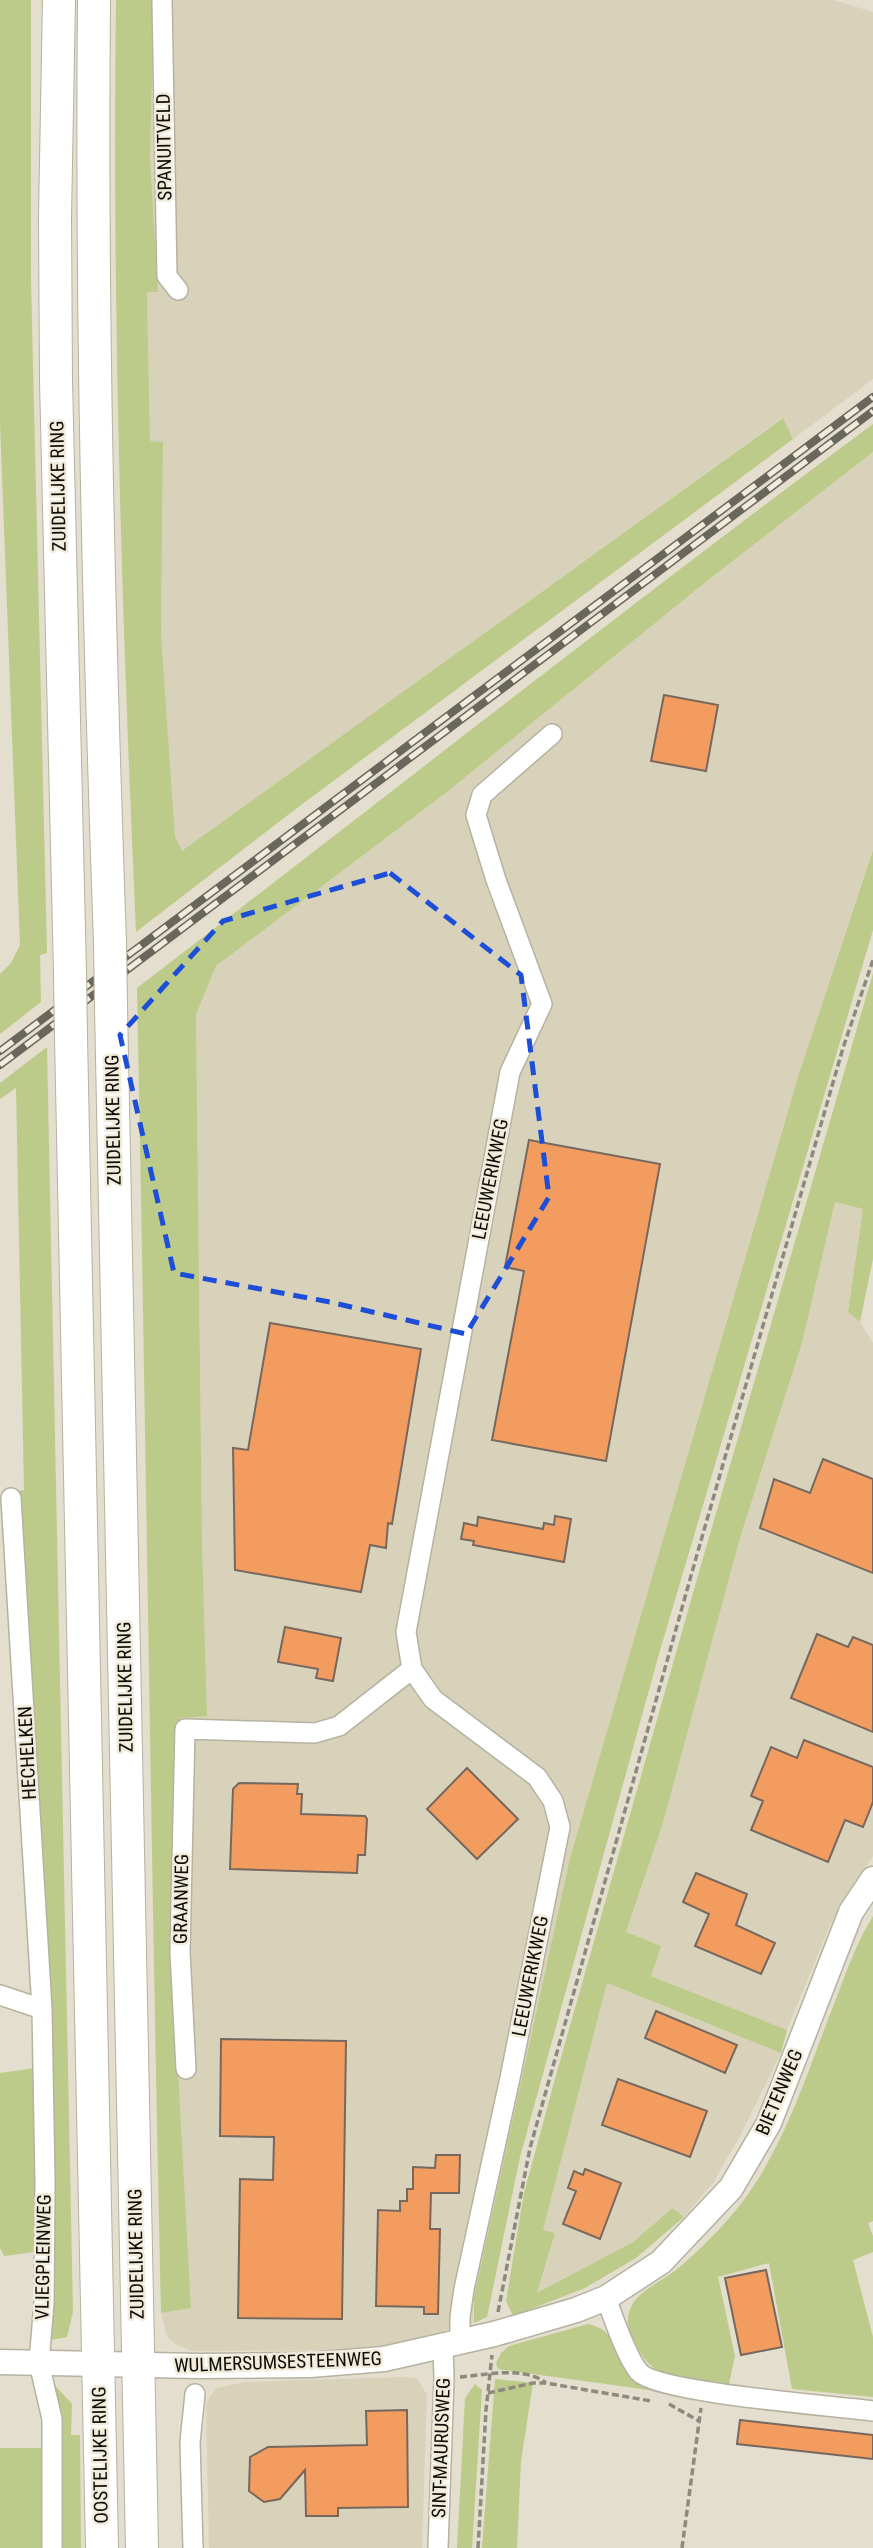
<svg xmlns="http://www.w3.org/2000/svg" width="873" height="2548" font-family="'Roboto Condensed',sans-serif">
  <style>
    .built { fill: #d9d2ba }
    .green { fill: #bccb89 }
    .building { fill: #f29c5f; stroke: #77685f; stroke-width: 2 }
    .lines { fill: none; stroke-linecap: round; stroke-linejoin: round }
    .minor-casing { stroke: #b6b2a1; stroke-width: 22 }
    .tertiary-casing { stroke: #b6b2a1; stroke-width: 27 }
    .trunk-casing { stroke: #b6b2a1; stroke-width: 34 }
    .path { stroke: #8d8a7d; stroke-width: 3.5; stroke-dasharray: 7 3.5; stroke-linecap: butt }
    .minor { stroke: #fff; stroke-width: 19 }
    .tertiary { stroke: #fff; stroke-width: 24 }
    .trunk { stroke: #fff; stroke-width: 32 }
    .rail-casing { stroke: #69665c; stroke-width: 8 }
    .rail { stroke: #f0ebda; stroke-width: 5; stroke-dasharray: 16; stroke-linecap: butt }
    .trunk-bridge-casing { stroke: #b6b2a1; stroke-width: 34; stroke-linecap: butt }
    .trunk-bridge { stroke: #fff; stroke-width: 32 }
    .marked { fill: none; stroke: #1d4ed8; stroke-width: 5; stroke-dasharray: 14 9; stroke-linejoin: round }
    .labels { text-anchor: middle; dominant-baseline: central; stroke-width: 5; stroke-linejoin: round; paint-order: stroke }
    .street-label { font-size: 19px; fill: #0e0c07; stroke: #f0ebda }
  </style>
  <rect width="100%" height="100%" fill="#e3decd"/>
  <path class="built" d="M154 0H834L873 12V379L793 439 782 418 182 852 175 838 161 634 163 442 150 441 147 292H158L150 158Z
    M873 452V850L798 1077 570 1858 474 2297 473 2323 446 2330 435 2338 355 2350 192 2351 175 2344 167 2337 161 2313 191 2308 172 1961 180 1718 207 1715 202 1540 196 1016 216 966 447 792 707 581Z
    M835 1202 863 1209 848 1312 860 1322 873 1343V1856L829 1927 787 2030 651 1976 626 1932 663 1823 740 1538 802 1343Z
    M607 1983 781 2053 741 2134 713 2183 684 2217 671 2208 633 2242 537 2294 555 2233 543 2230Z
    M400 2377 417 2378 427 2395 422 2548H209L206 2403 216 2388 245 2382Z"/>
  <path class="green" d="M0 0H31V280L47 953 40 955 41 1002 0 1034V974L11 963 20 945 0 423Z
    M116 0H154L150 158 158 292H147L150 441 163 442 161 634 175 837 182 851 783 418 793 439 297 808 136 932C122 621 112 311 116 0Z
    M873 424V452L707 581 447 792 216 966 196 1015 202 1540 207 1716 180 1718 172 1961 191 2308 161 2313C151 1871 146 1430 137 988 382 800 625 608 873 424Z
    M873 850V930L659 1654 520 2157 487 2317 474 2323V2297L570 1858 798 1077Z
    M873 973V1259L860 1322 848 1312 863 1209 835 1202 802 1343 740 1538 663 1823 626 1932 661 1946 651 1976 787 2030 781 2053 607 1983 543 2230 555 2233 537 2293 633 2242 672 2208 684 2217 636 2258 585 2288 513 2316 506 2301 524 2193 558 2068 699 1572Z
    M47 1047 73 2312 67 2337 51 2340 50 2082 18 1491 24 1490 16 1088 0 1099V1083Z
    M873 1916V2221L868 2223 873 2236V2252L853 2260 873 2337V2397L792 2389 769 2263 718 2277 735 2356 729 2384C689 2381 653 2385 635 2342 632 2336 628 2328 628 2322 627 2314 632 2303 637 2298 648 2287 664 2279 676 2270 700 2250 724 2226 743 2201 788 2141 810 2063 838 1994 848 1967 858 1940 873 1916Z
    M36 2068 34 2252 4 2256 0 2248V2073Z
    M588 2324C615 2330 611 2346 624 2365 631 2374 641 2382 649 2390L498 2369 496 2363 501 2353 509 2346Z
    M495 2379 533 2383 521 2461 517 2548H482Z
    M52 2382 72 2404 71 2435H80L81 2548H58Z
    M475 2384 482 2390 472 2548H457L465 2398Z
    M0 2448H45L43 2548H0Z"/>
  <path class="building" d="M664 695 718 705 706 771 651 761Z
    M529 1140 660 1164 606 1461 492 1440 524 1271 505 1267Z
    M270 1323 421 1349 392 1524 388 1523 386 1548 370 1545 361 1592 235 1570 233 1448 248 1450Z
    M823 1459 873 1479V1573L760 1528 774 1479 810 1493Z
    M555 1516 571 1519 564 1562 473 1545 474 1541 461 1539 464 1523 477 1526 478 1517 543 1529 544 1523 554 1525Z
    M285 1627 341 1638 333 1681 316 1678 318 1669 278 1662Z
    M817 1634 848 1647 853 1637 873 1645V1732L791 1698Z
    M804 1740 873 1767V1802L863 1827 845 1820 828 1862 751 1830 763 1801 751 1796 771 1747 797 1758Z
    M467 1768 518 1819 477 1859 427 1809Z
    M239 1783 298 1784 297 1794H302L301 1814 365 1816 367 1819 365 1855H358L357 1873 230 1869 233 1789Z
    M696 1873 747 1894 736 1925 775 1943 761 1974 695 1946 709 1914 683 1902Z
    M656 2011 737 2045 725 2073 645 2038Z
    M221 2039 346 2041 342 2319 238 2318 240 2179 273 2180 274 2137 220 2136Z
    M618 2079 707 2111 690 2157 602 2125Z
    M436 2155H460L459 2193H431L430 2229H440L438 2314H424V2307L376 2306 378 2210 400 2211V2201H407V2189H413V2167L435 2168Z
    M585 2169 621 2183 600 2239 563 2224 576 2191 568 2188 574 2171 583 2175Z
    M766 2270 782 2347 741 2355 725 2278Z
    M407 2410 408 2507 338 2508V2516H306L305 2470 280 2499 264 2502 249 2491 250 2457 268 2447 367 2445 366 2411Z
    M740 2420 873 2435V2459L737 2444Z"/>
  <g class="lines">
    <g class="minor-casing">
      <path id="minor" d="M162 0 167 276 178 290
        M11 1498 42 2009 45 2181 44 2302 39 2363 52 2419V2548
        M0 1995 42 2009
        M186 2069 180 1952 185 1729 315 1733 339 1726 412 1669
        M606 2298C613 2317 627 2358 639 2372 658 2393 835 2406 873 2411
        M460 2343V2317L464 2289 510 2078 560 1827 553 1801 537 1777 433 1699 412 1669 406 1632 510 1072 542 1004 496 880 476 815 482 795 552 734
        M193 2548 190 2442 195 2394
        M438 2548 444 2378 443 2347"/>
    </g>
    <g class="tertiary-casing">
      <path id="tertiary" d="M0 2362 200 2366 310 2365 384 2359 494 2334 576 2310 606 2298 661 2262 731 2188 769 2123 851 1912 873 1879"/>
    </g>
    <g class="trunk-casing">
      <path id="trunk" d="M59 0 55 217 56 380 70 973
        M94 0C91 315 99 629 110 943
        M111 1007 142 2548
        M71 1037 102 2548"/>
    </g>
    <path class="path" d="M498 2312 530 2148 698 1551 843 1048 873 960
      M460 2377C485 2375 522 2366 545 2382
      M488 2393 533 2383H546L651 2401
      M669 2404 699 2421
      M478 2548 486 2410 492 2355
      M682 2548 701 2408"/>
    <use href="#minor" class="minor"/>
    <use href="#tertiary" class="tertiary"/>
    <use href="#trunk" class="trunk"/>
    <g class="rail-casing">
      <path id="rail" d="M0 1051 873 397
        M0 1065 873 411"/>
    </g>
    <use href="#rail" class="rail"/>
    <g class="trunk-bridge-casing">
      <path id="trunk-bridge" d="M110 943 111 1007
        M70 973 71 1037"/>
    </g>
    <use href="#trunk-bridge" class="trunk-bridge"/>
  </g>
  <path class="marked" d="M390 873 521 975 549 1197 466 1334 330 1302 174 1273 120 1035 223 921Z"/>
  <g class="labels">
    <g class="street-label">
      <text transform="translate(164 147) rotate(-91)">SPANUITVELD</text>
      <text transform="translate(58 486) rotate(-91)">ZUIDELIJKE RING</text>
      <text transform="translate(113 1120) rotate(-91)">ZUIDELIJKE RING</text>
      <text transform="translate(490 1179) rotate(-79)">LEEUWERIKWEG</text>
      <text transform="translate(125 1687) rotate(-91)">ZUIDELIJKE RING</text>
      <text transform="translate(27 1753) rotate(-93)">HECHELKEN</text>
      <text transform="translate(181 1899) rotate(-89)">GRAANWEG</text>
      <text transform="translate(530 1976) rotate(-79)">LEEUWERIKWEG</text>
      <text transform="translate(779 2092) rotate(-67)">BIETENWEG</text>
      <text transform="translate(136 2254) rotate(-91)">ZUIDELIJKE RING</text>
      <text transform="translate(43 2257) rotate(-89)">VLIEGPLEINWEG</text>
      <text transform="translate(278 2362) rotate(-2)">WULMERSUMSESTEENWEG</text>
      <text transform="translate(441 2448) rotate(-88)">SINT-MAURUSWEG</text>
      <text transform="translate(100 2455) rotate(-91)">OOSTELIJKE RING</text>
    </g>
  </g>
</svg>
